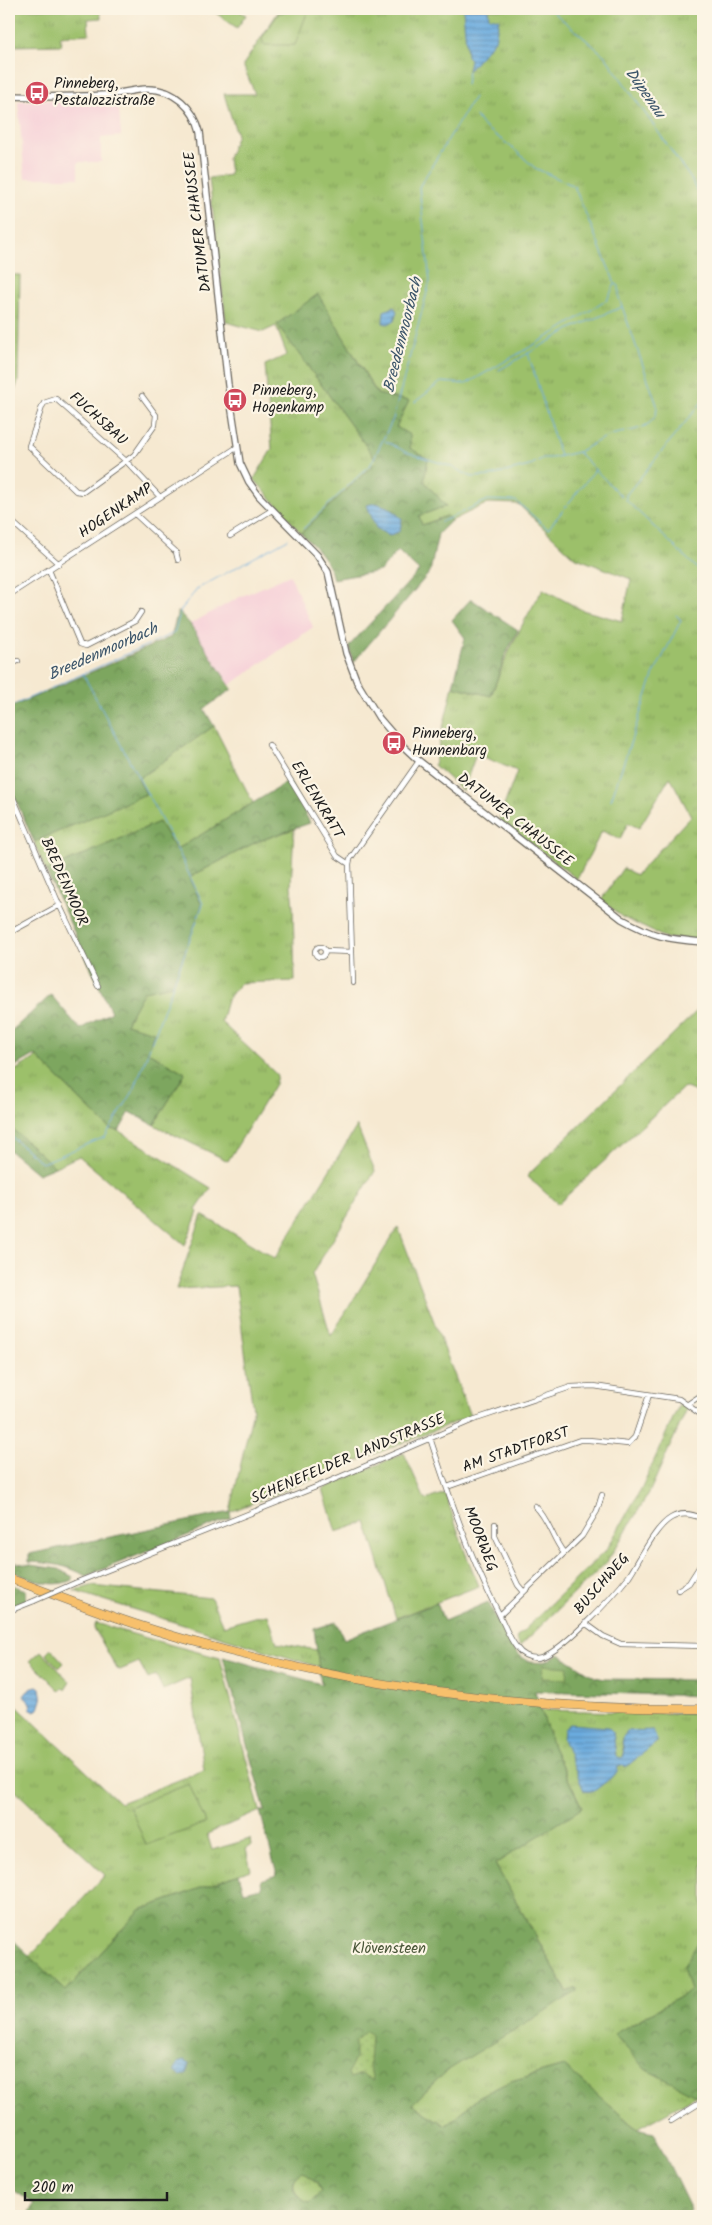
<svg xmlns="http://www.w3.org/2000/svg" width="712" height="2225" font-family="Kalam,sans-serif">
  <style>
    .built { fill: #f6cfd8 }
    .grass { fill: url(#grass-tufts); stroke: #5c6e44; fill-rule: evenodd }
    .forest { fill: url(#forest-crowns); stroke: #4c613e; fill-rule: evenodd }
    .park { fill: url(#park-dots); stroke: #5c6e44 }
    .garden { fill: #9cc06b; stroke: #5c6e44 }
    .water { fill: url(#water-rules); stroke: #44647d }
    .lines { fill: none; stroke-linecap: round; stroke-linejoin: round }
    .stream { stroke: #6babde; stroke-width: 1 }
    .minor-casing { stroke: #68645b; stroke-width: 6 }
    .tertiary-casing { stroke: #68645b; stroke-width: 8 }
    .primary-casing { stroke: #68645b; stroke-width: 9 }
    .minor { stroke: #fff; stroke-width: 4.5 }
    .tertiary { stroke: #fff; stroke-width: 5.5 }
    .primary { stroke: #f7c06c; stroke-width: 8 }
    .minor-bridge-casing { stroke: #68645b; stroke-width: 6; stroke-linecap: butt }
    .minor-bridge { stroke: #fff; stroke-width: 4.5 }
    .labels { text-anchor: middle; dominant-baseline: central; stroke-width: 4.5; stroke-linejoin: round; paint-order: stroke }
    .poi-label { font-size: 15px; fill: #1c1c1c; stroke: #fcf5e5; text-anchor: start }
    .street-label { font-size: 15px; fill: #1c1c1c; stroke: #fcf5e5 }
    .park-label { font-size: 15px; fill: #495538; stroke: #fcf5e5 }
    .water-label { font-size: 16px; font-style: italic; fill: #3c556a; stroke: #fcf5e5 }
  </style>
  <defs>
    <pattern id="grass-tufts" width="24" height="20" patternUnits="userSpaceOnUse" patternTransform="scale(1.25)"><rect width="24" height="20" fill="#9cc06b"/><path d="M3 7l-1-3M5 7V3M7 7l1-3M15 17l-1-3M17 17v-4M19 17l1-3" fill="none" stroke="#86a45c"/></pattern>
    <pattern id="forest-crowns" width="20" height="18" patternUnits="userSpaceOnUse" patternTransform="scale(1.25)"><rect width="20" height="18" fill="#7da65f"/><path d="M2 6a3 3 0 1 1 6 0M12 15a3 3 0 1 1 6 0" fill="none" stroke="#66864e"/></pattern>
    <pattern id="park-dots" width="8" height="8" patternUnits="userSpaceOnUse" patternTransform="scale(1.25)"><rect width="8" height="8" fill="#9cc06b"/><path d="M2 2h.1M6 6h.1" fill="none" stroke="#86a45c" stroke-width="1.8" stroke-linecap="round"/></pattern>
    <pattern id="water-rules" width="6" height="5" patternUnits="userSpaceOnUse" patternTransform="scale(1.25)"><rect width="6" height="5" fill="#6babde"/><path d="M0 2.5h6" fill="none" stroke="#578ab3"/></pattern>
  </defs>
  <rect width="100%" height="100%" fill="#fcf5e5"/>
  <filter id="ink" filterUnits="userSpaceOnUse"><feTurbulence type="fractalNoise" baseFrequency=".02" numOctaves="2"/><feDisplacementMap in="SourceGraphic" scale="10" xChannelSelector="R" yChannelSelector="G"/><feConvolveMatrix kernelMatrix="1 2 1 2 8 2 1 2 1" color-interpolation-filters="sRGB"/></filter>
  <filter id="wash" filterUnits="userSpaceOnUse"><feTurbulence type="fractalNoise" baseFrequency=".0096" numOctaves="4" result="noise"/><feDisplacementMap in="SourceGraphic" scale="20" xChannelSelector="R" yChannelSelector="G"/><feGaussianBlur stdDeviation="1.12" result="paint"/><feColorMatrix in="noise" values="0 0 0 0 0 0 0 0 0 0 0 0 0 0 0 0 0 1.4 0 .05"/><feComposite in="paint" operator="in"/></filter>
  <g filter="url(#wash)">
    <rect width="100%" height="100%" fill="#f6e9d1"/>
    <path class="built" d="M118 97 121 136 101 138V162H78V178H25L18 101 108 99Z
      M290 575 313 627 230 685 190 624 238 598Z"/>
    <path class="grass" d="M9 9H100L101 18 88 19 89 34 60 36 62 45 9 46Z
      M280 9H703V941L666 938 622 917 601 900 623 868 636 875 691 816 670 777 639 828 628 823 620 839 602 831 577 879 499 819 517 771 476 754 463 791 434 765 453 686 491 696C506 654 520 627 543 589L582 610 622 621 631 579 574 557 518 504 488 503 451 521 447 516 422 525 419 516 446 506 423 481 410 448 318 295 277 324 377 461 301 533 254 479 272 449 265 365 287 355 276 326 263 332 226 322 209 178 230 175 228 158 237 135 224 94H255L243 65Z
      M9 275H20L18 382 11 401 9 399Z
      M214 726 253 803 176 850 159 822 46 871 34 842 145 794 137 779Z
      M294 829 291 886 293 907 295 981 240 983 227 1000 221 1022 277 1075 275 1084 228 1161 154 1125 185 1073 148 1052 125 1025 144 990 190 877 256 842Z
      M703 1005V1095L684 1087 558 1204 527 1176Z
      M37 1057 110 1129 119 1131 211 1188 196 1210 198 1212 185 1245 79 1156 55 1167 9 1126V1074Z
      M357 1126 375 1171 312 1274 331 1336 398 1227 470 1416 230 1512 253 1410 236 1286 176 1289 202 1215 275 1258Z
      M404 1453 425 1500 445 1493 465 1552 479 1586 396 1618 366 1522 336 1532 323 1489Z
      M91 1586 211 1598 223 1626 254 1617 268 1615 277 1643 317 1650 319 1667 74 1591Z
      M96 1623 153 1640 220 1658 260 1811 207 1834 212 1850 250 1839 251 1846 246 1849 251 1870 140 1910 66 1991 29 1957 105 1875 9 1785V1699L120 1803 204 1770 190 1678 163 1690 156 1675 148 1679 139 1662 120 1670 117 1669 94 1628Z
      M541 1710 703 1714V1940L699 1941 690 1991 626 2027 645 2069 698 2095 637 2129 564 2066 511 2081 480 2096 446 2126 412 2104 445 2072 568 1993 495 1864 579 1809 581 1805 553 1747ZM608 1727 613 1732 616 1756 621 1759 624 1756 622 1738 625 1767 624 1764 617 1767Z
      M303 2171 317 2183 321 2192 310 2203C295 2200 286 2180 303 2171Z"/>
    <path class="forest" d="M318 294 377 394 409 401 396 427 410 435V448L428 459 424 481 446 506 419 516 422 525 447 516 451 521 438 534 430 572 353 663 349 646 419 571 398 551 380 571 333 579C329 560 315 547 301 533L377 461 277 324Z
      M471 599 518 630 506 654 491 696 453 686 465 638 452 620Z
      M178 611 190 624 232 689 204 709 214 726 138 779 146 794 34 842 9 784V708L171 637Z
      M289 781 310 823 256 842 190 877 202 906 173 985 144 991 126 1024 154 1032 148 1052 185 1073 154 1125 130 1112 119 1131 110 1129 35 1055 9 1070V1064L12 1062 9 1057V1033L51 995 80 1029 111 1012 46 871 159 822 176 850Z
      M9 1126 55 1167 38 1174 9 1150Z
      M230 1512 231 1518 86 1576C67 1565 51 1563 29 1562V1554Z
      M9 1562 59 1569 73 1577 72 1580C50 1590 29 1578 9 1570Z
      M9 1584 26 1590V1600L9 1608Z
      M488 1602C503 1630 519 1683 559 1654L595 1677 605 1679 703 1680V1696L535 1691 553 1747 582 1808 495 1864 567 1992 577 1988 578 1991 445 2072 412 2104 446 2126 480 2096 511 2081 564 2066 637 2129 654 2133 691 2210 686 2216H27L34 2204 9 2187V1942L11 1938 66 1991 140 1910 239 1874 244 1892 262 1888 261 1880 277 1875 260 1811H265L223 1657 321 1684 314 1629 336 1622 344 1639 437 1603 444 1621ZM303 2172 317 2182 321 2192 310 2203C293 2199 286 2180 303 2172Z
      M703 1940V2099L645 2069 614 2034 690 1991 683 1967 699 1941Z"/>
    <path class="park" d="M679 1405 687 1409 649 1493 607 1562 520 1646 516 1638 607 1549 642 1487Z
      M366 2031 371 2035 369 2065 373 2081 361 2074 350 2078 348 2073 355 2059V2041Z"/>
    <path class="garden" d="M215 9H236L246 15 237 28 213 11Z
      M303 9 307 13 295 45H264L262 38 279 13Z
      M51 1649 64 1663 59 1668 46 1654Z
      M41 1651 70 1682 65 1690 63 1688 60 1691 30 1661Z
      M543 1665 568 1667 567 1679 542 1678Z
      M189 1784 206 1823 146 1845 130 1807Z"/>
    <path class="water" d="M463 9H488L489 17 499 19 495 40 468 71 470 59 467 56Z
      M394 307 397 311 394 321 388 324 383 323 384 311Z
      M376 503 390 508 402 519 400 531 389 536 376 528 367 505Z
      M37 1686 40 1688 42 1700 39 1709 34 1711 31 1709 30 1703 24 1696 30 1688Z
      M570 1724 608 1727 613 1732 616 1756 621 1758 624 1756 622 1738 628 1731 653 1730 657 1742 626 1767 624 1765 618 1767 617 1773 593 1792 584 1791 563 1739 564 1729Z
      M184 2060 190 2063 186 2074 180 2076 174 2072 178 2063Z"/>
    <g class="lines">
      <path class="stream" d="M550 9 605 56 691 179 703 205
        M701 9 703 14
        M466 85 468 71
        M476 116 482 125 514 149 535 168 574 186 615 283 619 286V298L657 405C658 433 624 429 606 437 597 441 588 447 578 452
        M528 353 560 456
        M499 370 572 328 622 307
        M703 397 702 402 626 495V500L703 574
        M415 402 441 382 466 384 556 332 607 300 615 284
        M385 441 406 452 450 466 472 477 490 476 529 466 543 458H552L578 452 621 496
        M441 522 488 500 516 501 548 529 595 470
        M303 529 371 464 393 419 430 281 419 187 474 97
        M9 707 174 633 181 610 197 589 288 539
        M611 800 653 676 681 620 676 615
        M9 1135 42 1163 105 1137 134 1090 203 904 179 853 83 674"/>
    </g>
  </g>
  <g filter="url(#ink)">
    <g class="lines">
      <g class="minor-casing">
        <path id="minor" d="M142 396 156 415 155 425 134 455 83 492 76 491 29 446 42 407 44 403 56 399 126 461 160 497
          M135 514 176 552 178 560
          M9 519 59 564
          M230 536 272 510
          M49 570 80 644 86 646 135 621 141 612
          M9 595 236 448
          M9 665 18 661
          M269 745 337 856 349 864
          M9 788 58 902 98 986
          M9 815 18 810
          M9 933 60 905
          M315 952a5 5 0 1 1 10 0a5 5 0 1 1-10 0Z
          M325 951 352 952
          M353 983 349 864 350 859 419 761
          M688 1404 703 1394
          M430 1438C449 1496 469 1554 496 1608 503 1621 508 1637 517 1648 522 1655 529 1658 537 1658 557 1658 615 1594 629 1576 640 1560 654 1528 671 1518 681 1512 693 1514 703 1519
          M447 1487 580 1440H589L628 1444 635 1437 649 1395
          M535 1506C549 1519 552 1538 564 1553
          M495 1524V1536L518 1585 524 1592
          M75 1583 321 1485 473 1420 571 1387 594 1386 679 1399 703 1416
          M678 1590 689 1583 703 1561
          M9 1611 34 1601
          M500 1615 582 1536 597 1511 602 1495
          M585 1623 603 1636 621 1644 703 1646
          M671 2121 703 2101"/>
      </g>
      <g class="tertiary-casing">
        <path id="tertiary" d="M9 96C41 97 74 97 105 95 120 94 134 89 148 89 174 89 194 108 200 132L228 385 240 463 249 482 259 496 317 555 328 572 346 653 357 682 379 718 405 748 419 761 622 919C654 937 667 939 703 942"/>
      </g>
      <g class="primary-casing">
        <path id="primary" d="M9 1578C70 1601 131 1625 195 1642 361 1688 531 1710 703 1709"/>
      </g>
      <use href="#minor" class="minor"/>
      <use href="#tertiary" class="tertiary"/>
      <use href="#primary" class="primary"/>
      <g class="minor-bridge-casing">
        <path id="minor-bridge" d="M34 1601 75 1583"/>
      </g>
      <use href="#minor-bridge" class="minor-bridge"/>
    </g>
  </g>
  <defs>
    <g id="bus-disc" transform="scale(1.25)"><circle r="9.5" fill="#d1495b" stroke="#fcf5e5"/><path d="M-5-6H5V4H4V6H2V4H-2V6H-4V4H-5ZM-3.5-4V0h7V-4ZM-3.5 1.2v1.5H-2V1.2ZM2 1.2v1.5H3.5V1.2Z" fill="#fff"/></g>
  </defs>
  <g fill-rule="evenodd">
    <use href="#bus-disc" x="37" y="93"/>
    <use href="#bus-disc" x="235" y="400"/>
    <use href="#bus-disc" x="394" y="743"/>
  </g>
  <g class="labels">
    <g class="poi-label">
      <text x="54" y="84">Pinneberg,<tspan x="54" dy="17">Pestalozzistraße</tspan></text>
      <text x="252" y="391">Pinneberg,<tspan x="252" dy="17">Hogenkamp</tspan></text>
      <text x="412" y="734">Pinneberg,<tspan x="412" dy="17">Hunnenbarg</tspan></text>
    </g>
    <g class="street-label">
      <text transform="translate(198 222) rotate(-97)">DATUMER CHAUSSEE</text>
      <text transform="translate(98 419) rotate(42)">FUCHSBAU</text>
      <text transform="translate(116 511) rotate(-34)">HOGENKAMP</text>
      <text transform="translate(317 800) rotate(59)">ERLENKRATT</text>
      <text transform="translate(515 820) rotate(38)">DATUMER CHAUSSEE</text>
      <text transform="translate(64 882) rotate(66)">BREDENMOOR</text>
      <text transform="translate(516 1450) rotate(-19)">AM STADTFORST</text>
      <text transform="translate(348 1459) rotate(-23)">SCHENEFELDER LANDSTRASSE</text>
      <text transform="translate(480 1539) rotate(69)">MOORWEG</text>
      <text transform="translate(602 1584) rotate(-49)">BUSCHWEG</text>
    </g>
    <g class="park-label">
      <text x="389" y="1949">Klövensteen</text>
    </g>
    <g class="water-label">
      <text transform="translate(645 93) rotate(55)">Düpenau</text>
      <text transform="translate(403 335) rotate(-76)">Breedenmoorbach</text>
      <text transform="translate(103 652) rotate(-24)">Breedenmoorbach</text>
    </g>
  </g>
  <rect width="712" height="2225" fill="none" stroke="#fcf5e5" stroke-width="30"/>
  <path d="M25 2192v8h142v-8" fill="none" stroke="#1c1c1c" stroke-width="2.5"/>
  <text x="32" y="2192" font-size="15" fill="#1c1c1c" stroke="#fcf5e5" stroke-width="4" paint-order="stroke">200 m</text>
</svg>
